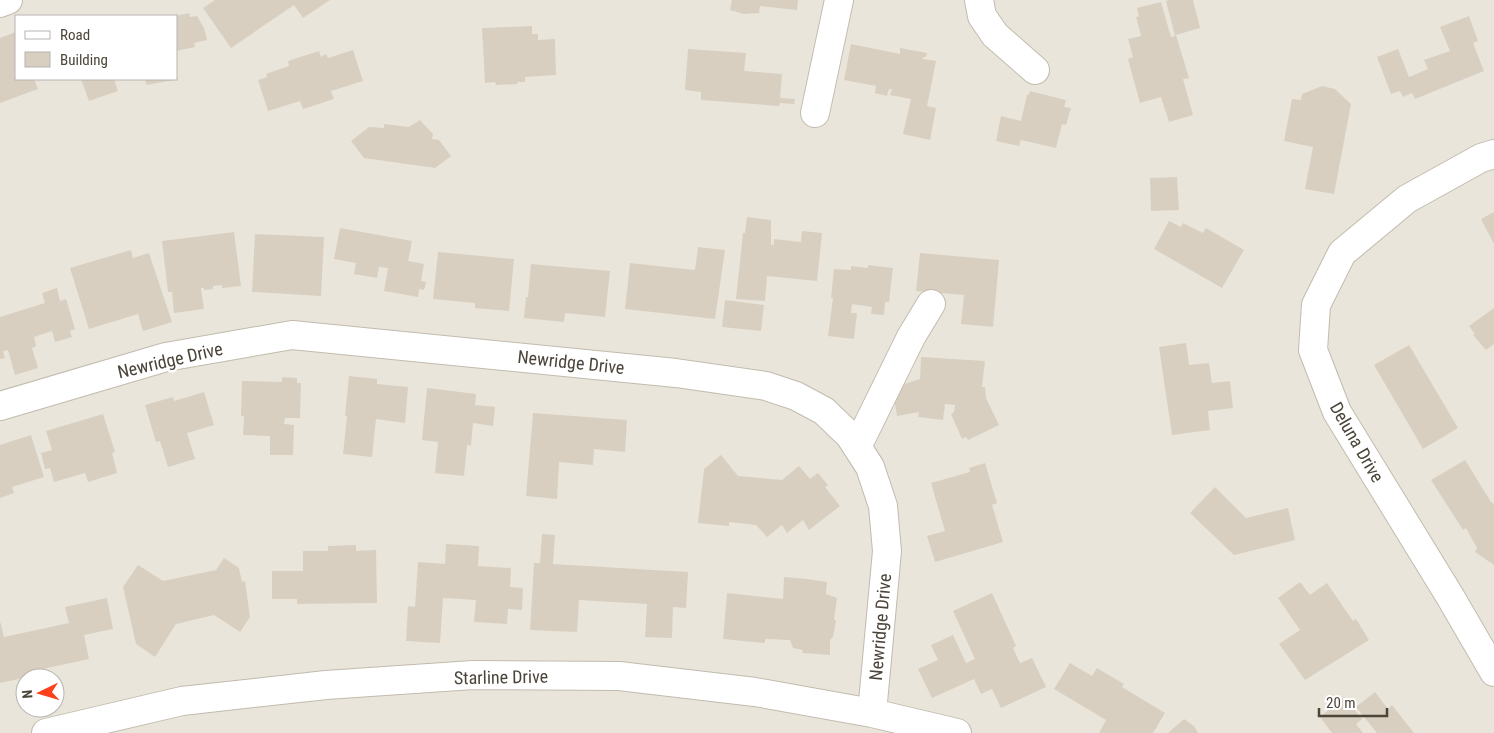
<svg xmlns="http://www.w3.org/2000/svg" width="1494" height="733" font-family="'Roboto Condensed',sans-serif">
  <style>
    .residential { fill: #eae5da; fill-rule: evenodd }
    .building { fill: #d8cfc1 }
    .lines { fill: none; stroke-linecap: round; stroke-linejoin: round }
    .minor-casing { stroke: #c2bbae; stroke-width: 30 }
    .minor { stroke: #fff; stroke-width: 28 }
    .labels { text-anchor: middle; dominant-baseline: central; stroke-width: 5; stroke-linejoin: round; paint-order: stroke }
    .street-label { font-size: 18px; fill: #4b4439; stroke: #fff }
  </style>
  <rect width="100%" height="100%" fill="#f6f3ec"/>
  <path class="residential" d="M0 0H1494V733H0ZM16 16H176V79H16ZM25 678H55V708H25Z"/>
  <path class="building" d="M215 0H330L303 18 294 5 231 48 203 8Z
    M732 0H798L797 10 760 6 759 13 744 14 730 10Z
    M1169 0H1193L1200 28 1176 35 1189 78 1183 79 1193 115 1169 122 1161 97 1140 103 1128 59 1133 57 1128 39 1141 36 1136 17 1139 16 1137 8 1161 2 1171 37 1175 36 1166 1Z
    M189 13 190 17 197 16 204 28 207 40 194 43 195 47 176 51V16Z
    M1469 16 1478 41 1473 43 1484 71 1415 99 1412 93 1403 97 1400 91 1391 94 1377 57 1398 49 1409 77 1428 69 1424 60 1450 51 1440 27Z
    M532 26V34H538V40L555 39 556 75 525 77V82H517L518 84 496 85 495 82 485 83 482 28Z
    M16 32V79H34L38 89 0 103V38Z
    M851 44 900 54V48L927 53 926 57H923V59L936 61 927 106 936 108 930 140 903 134 911 99 890 95 892 89H889L887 96 875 93 876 86 844 80Z
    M688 49 746 53 744 71 782 74 780 98 795 99 794 104 780 103 779 106 701 100V92L685 90Z
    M353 50 363 81 331 91 334 99 303 109 300 101 268 111 258 80 267 77 266 74 289 66 288 61 319 51 321 57 326 54 328 58Z
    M81 79H114L118 91 89 101Z
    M145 79H174V80L146 85Z
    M1322 86 1335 89 1351 104 1334 194 1305 189 1313 147 1284 141 1292 99 1301 100 1302 94Z
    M1030 91 1066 100 1064 107 1071 108 1066 125 1062 124 1056 148 1021 140 1019 146 996 141 1001 116 1021 121 1027 95H1029Z
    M420 120 433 134 432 139 439 140 451 156 435 168 364 158 351 141 369 127 384 128V124L409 127Z
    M1177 177 1179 210 1151 211 1150 178Z
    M1494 212V244L1481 219Z
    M747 217 771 220V245H774V239L801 242 802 231 822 233 817 281 767 276 765 301 736 299 743 233H745Z
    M1169 221 1181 227 1183 223 1203 233 1206 228 1244 250 1222 288 1154 249Z
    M340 228 412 241 408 261 424 264 421 281 426 282 424 290 419 289 418 297 384 291 388 268 379 267 377 278 354 274 356 263 334 259Z
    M234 232 241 286 222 288V285L213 286V289L204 290V288H201L204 309 174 313 172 292H168L162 241Z
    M255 234 324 237 321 296 252 292Z
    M698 247 725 250 715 319 625 309 630 263 695 270Z
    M131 250 133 258 149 253 172 322 143 331 138 314 89 329 70 268Z
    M438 252 514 259 509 311 475 308V303L433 299Z
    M920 253 999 260 993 327 961 324 964 295 916 291Z
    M531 264 610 271 605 317 565 313 564 322 524 318 526 297H528Z
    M868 265 893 268 889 302H885L884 315 871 314 872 307 852 304 851 313H857L854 339 828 336 833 298H831L834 269 851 270V266L868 268Z
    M57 288 60 301 66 299 75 329 70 331 72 337 55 342 52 331 34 337 36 346 32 348 38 368 15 375 8 350 3 351 5 358 0 359V317L45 303 42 293Z
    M725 300 764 305 761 331 722 327Z
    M1494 308V344L1486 350 1473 335 1475 334 1469 326Z
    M1186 343 1189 365 1209 363 1212 383 1230 381 1233 408 1208 411 1210 430 1172 435 1159 347Z
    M1409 345 1458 428 1423 449 1374 365Z
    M921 357 985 361 982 387H985L986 398 999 425 968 440 966 437 962 439 951 414 954 412 955 405 945 404 943 420 918 417 919 412 897 416 893 391 895 387 920 379Z
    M349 376 377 379V384L408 387 405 423 376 419 372 457 343 454 347 416H345Z
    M282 377 297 378V383H301L300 418H285L284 424 294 425 293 455H270V436L243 435 244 416H241L242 381 282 382Z
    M427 388 476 394 475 405 495 407 493 426 473 423 471 446 467 445 464 476 435 473 438 442 422 440Z
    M204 392 214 425 187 433 195 459 168 467 160 441 156 442 145 405 173 397 174 401Z
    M533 413 627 420 625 452 594 449 593 465 559 462 557 499 526 496Z
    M103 414 115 452 112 453 117 473 88 482 85 473 54 482 50 468 45 469 41 453 52 450 46 431Z
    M31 435 44 477 12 487 14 493 0 498V445Z
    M721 455 738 476 782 480 799 466 810 479 818 473 828 485 825 487 840 506 809 530 803 520 787 533 782 525 767 537 756 525 729 522V526L698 523 704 469Z
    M1465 460 1491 502 1494 504V565L1475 552 1477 548 1466 528 1463 530 1431 480Z
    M985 463 997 503 992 505 1003 542 935 562 927 536 945 531 931 483 970 472 969 468Z
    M1215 487 1246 518 1288 508 1295 540 1234 555 1190 513Z
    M542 534 555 535 553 564 688 572 686 608 673 607 672 638 645 637 647 604 579 600 577 632 530 630 534 563H540Z
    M446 544 479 546 478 566 511 568 510 587 523 588 522 610 508 609 507 624 474 622 476 600 443 598 440 643 406 641 408 606 415 607 418 562 445 564Z
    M356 545V551L376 550 377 603 297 604V599H272V571H303V551H328V546Z
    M224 558 239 568 242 582 245 581 250 617 240 632 214 615 176 624 155 657 136 644 123 587 138 565 163 581 216 570Z
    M784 577 807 579 827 582 826 594 837 598 834 619 836 621 833 637 830 640V655L802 653 803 650 793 648 790 640 765 639V643L723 639 727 593 783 599Z
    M1300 582 1310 595 1327 583 1353 621 1356 619 1369 640 1305 680 1279 644 1300 630 1278 598Z
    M992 593 1016 646 1013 648 1020 663 1032 658 1046 687 1001 708 992 689 981 694 974 679 932 698 918 669 938 660 931 645 953 635 966 663 975 659 953 611Z
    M107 598 113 629 84 635 89 659 29 672V674L22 676 23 678 0 683V621L4 637 69 623 65 607Z
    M1070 663 1092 676 1097 668 1124 684 1122 687 1165 713 1153 733H1099L1106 720 1054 689Z
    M1375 692 1388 709 1392 705 1414 733H1377L1356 707Z
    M1344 697 1362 719 1356 724 1363 733H1332L1320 717Z
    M1184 719 1194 726 1198 733H1168Z"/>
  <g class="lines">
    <g class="minor-casing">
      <path id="minor" d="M979 0 982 16 995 35 1035 70
        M0 3 8 0
        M815 113 839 0
        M1494 154 1481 158 1407 199 1342 253 1316 305 1313 350 1337 412 1451 598 1494 672
        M0 406 166 357 292 335 676 373 766 386 796 396 824 411 850 436 870 467 883 506 887 551 872 713
        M857 447 911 337 931 304
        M46 733 182 701 326 685 473 675 619 676 755 692 872 713 957 733"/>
    </g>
    <use href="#minor" class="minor"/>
  </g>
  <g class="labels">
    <g class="street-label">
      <text transform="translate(170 360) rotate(-13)">Newridge Drive</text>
      <text transform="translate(571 362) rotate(6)">Newridge Drive</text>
      <text transform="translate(1357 442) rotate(60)">Deluna Drive</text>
      <text transform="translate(880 627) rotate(-85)">Newridge Drive</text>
      <text transform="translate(501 677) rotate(-1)">Starline Drive</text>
    </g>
  </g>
  <rect x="15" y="15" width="162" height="65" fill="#ffffff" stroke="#b7b4b0"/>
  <rect x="25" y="31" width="25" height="8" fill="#ffffff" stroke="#b7b4b0"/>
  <text x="60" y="40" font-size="15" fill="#4b4439">Road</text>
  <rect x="25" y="52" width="25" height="15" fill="#d8cfc1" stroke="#b7b4b0"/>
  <text x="60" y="65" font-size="15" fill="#4b4439">Building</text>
  <g transform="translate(40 693) rotate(265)"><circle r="24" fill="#ffffff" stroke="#b7b4b0"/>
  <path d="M0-4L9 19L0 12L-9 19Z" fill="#fc3f1d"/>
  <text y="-8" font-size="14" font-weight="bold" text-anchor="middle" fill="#4b4439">N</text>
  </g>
  <path d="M1319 708v8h68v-8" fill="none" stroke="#4b4439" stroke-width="2.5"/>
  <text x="1326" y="708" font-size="15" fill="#4b4439" stroke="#ffffff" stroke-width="4" paint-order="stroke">20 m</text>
</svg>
